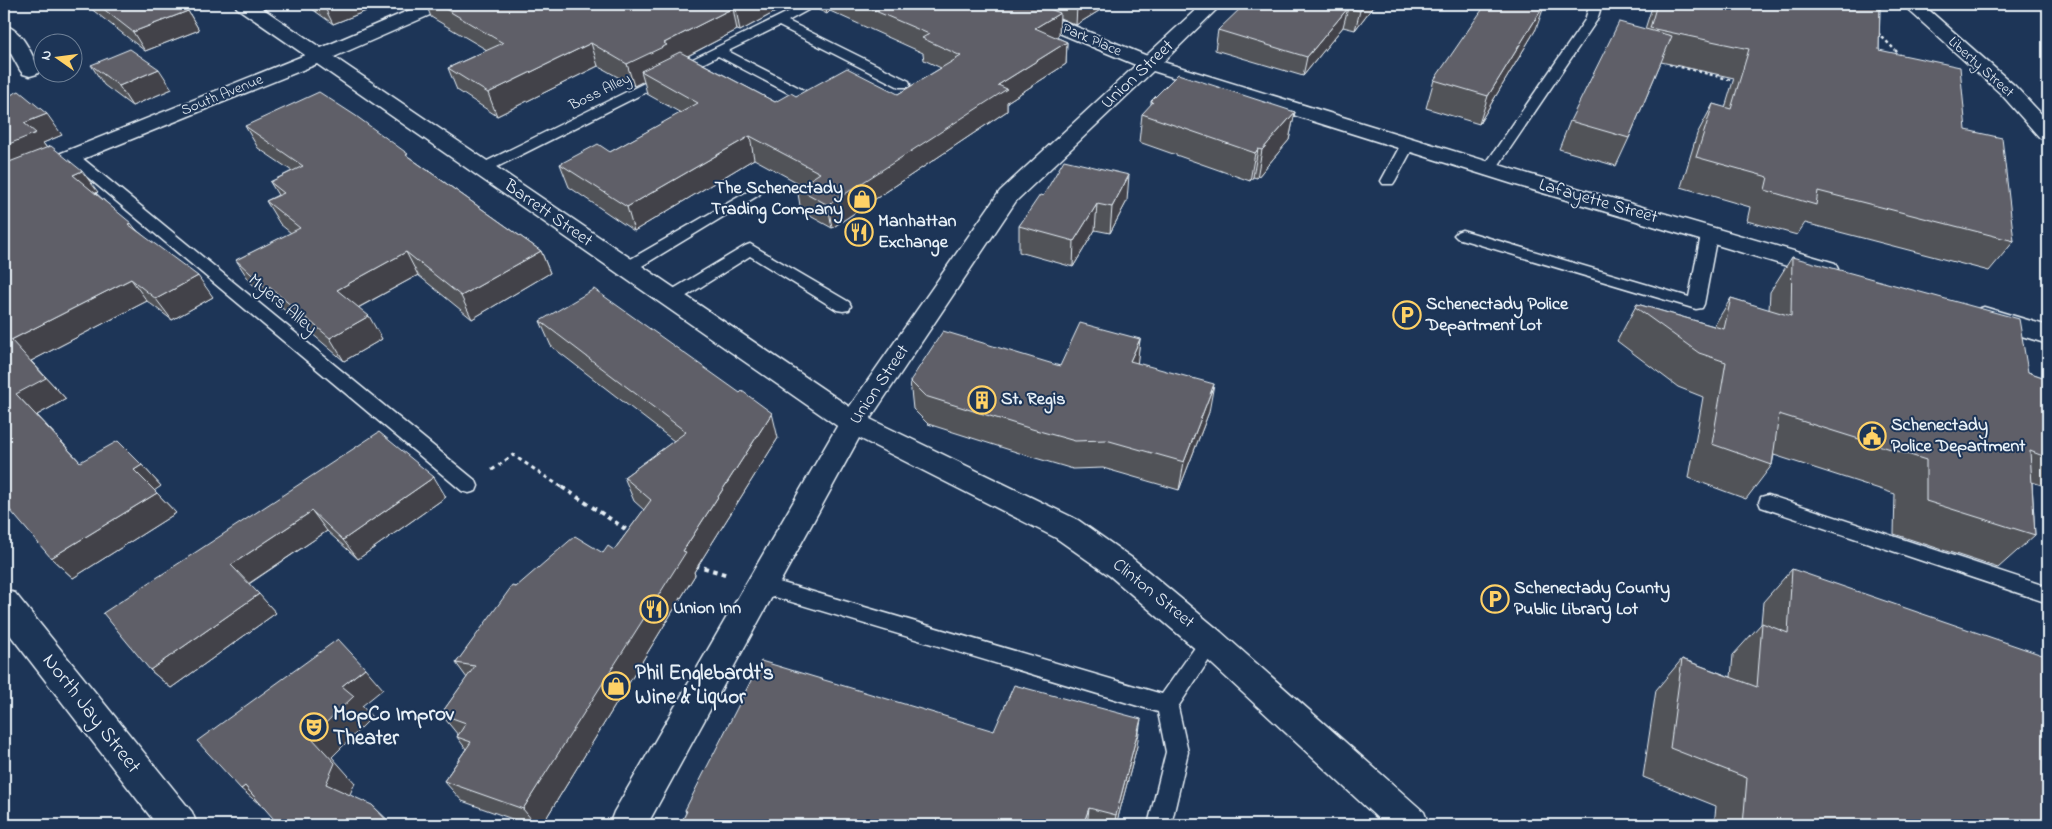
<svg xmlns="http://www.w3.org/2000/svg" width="2052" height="829" font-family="'Indie Flower',sans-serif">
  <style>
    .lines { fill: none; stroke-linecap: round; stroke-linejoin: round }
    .lane-casing { stroke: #e8f1f8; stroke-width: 3 }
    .street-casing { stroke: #e8f1f8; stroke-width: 3 }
    .secondary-casing { stroke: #e8f1f8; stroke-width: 3 }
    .path-far2 { stroke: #e8f1f8; stroke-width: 2.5; stroke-dasharray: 3 3; stroke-linecap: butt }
    .path-far1 { stroke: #e8f1f8; stroke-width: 3; stroke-dasharray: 4 4; stroke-linecap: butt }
    .path { stroke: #e8f1f8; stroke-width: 4; stroke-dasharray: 4.5 4.5; stroke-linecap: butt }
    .lane { fill: #1d3557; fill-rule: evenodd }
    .street { fill: #1d3557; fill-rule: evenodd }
    .secondary { fill: #1d3557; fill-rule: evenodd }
    .wall { fill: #515259; stroke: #e8f1f8 }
    .shaded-wall { fill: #424249; stroke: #e8f1f8 }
    .building { fill: #5e5f68; stroke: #e8f1f8 }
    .labels { text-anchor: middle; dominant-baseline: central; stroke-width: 4; stroke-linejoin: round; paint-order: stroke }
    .far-street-label { font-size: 15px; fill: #e8f1f8; stroke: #1d3557 }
    .street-label { font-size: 18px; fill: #e8f1f8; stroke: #1d3557 }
    .poi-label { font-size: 18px; font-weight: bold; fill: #e8f1f8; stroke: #1d3557; text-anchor: start }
    .near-poi-label { font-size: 21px; font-weight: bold; fill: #e8f1f8; stroke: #1d3557; text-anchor: start }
    .near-street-label { font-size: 21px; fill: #e8f1f8; stroke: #1d3557 }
  </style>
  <rect width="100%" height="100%" fill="#1d3557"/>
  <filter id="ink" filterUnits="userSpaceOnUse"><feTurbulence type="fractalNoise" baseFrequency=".02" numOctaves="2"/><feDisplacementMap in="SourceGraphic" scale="10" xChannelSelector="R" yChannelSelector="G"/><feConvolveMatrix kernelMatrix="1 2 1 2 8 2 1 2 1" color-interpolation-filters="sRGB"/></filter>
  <g filter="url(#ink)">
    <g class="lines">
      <g class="lane-casing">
        <path id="lane" d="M804 4H819L788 21 909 81 910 84 909 87H899L779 26 728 51 821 99 823 102 821 105H811L718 56 487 172H477L475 169 477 166Z
          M1590 4H1602L1597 20 1494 172H1484L1482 169 1585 20Z
          M1408 140 1415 144 1395 181 1393 184H1383L1381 181 1401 144Z
          M71 152 76 153 476 481 478 486 476 491 469 493 462 491 66 159 64 156Z
          M754 188 759 189 761 192 759 195 632 272H622L619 268 622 264Z
          M1462 230 1689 297 1701 235 1704 232H1714L1717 235 1704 304 1702 308 1696 309 1457 238 1454 235 1457 232Z
          M750 244 849 302 851 306 849 310 843 311 837 310 750 256 677 302 671 303 665 302 663 298 665 294 745 246Z
          M1768 495 2048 587V603L1761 507 1759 502 1761 497Z
          M762 577 1162 694 1203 636 1210 633 1217 636 1220 642 1217 648 1178 707 1188 752 1171 825H1148L1166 752 1158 712 755 591 752 585 755 579Z"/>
      </g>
      <g class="street-casing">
        <path id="street" d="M235 4H256L321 48 424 4H448L446 8 334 57 863 416 867 423 863 430 853 433 843 430 317 64 4 191V176L305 55 237 8Z
          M997 4H1021L1157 60 1160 64 1157 68 1150 70 1143 68 999 8Z
          M1902 4H1922L2015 86 2048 121V139L2040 138 2001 94Z
          M4 25C23 30 31 54 40 70L37 74 30 76 23 74 20 70 4 41Z
          M4 590 15 593 192 812 197 825H157L4 627Z"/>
      </g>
      <g class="secondary-casing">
        <path id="secondary" d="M1202 4H1222L1163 62 1532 175 1835 263 1838 269 1835 275 1826 277 1817 275 1516 185 1153 71 1016 201 870 419 1078 520 1132 558 1221 632 1424 812 1429 825H1385L1199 652 1110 576 1056 538 859 438 647 825H609L614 812 843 416 1000 191Z
          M1984 307 2048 326V344L1975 322 1971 316 1975 310Z"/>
      </g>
      <path class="path-far2" d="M1878 33 1902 57
        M1669 64 1736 81"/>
      <path class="path-far1" d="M492 470 513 455 564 489"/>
      <path class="path" d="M562 487 630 532
        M695 565 728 575"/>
      <use href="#lane" class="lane"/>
      <use href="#street" class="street"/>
      <use href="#secondary" class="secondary"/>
    </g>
    <path class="wall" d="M85 4H178L188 11 199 30 145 51Z
      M305 4H384L333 24Z
      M426 4H799L794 6 790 4 740 31 737 30 688 56 775 102 796 96 898 94 941 68 924 60 923 53 830 11 827 14 815 8 814 4H982L985 5 988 4H1110L1076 25 1060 18 1059 35 1056 37 1067 42 1066 64 1007 102V111L832 228 801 211 797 188 802 185 754 159 634 231 569 187 560 164 610 152 681 113 647 94 644 81 634 86 598 66 497 116 457 90 448 68 487 50 431 17Z
      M1375 4 1355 30 1343 27 1303 76 1215 50 1218 30 1272 7Z
      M1653 4H1880L1879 50 1966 130 2014 241 1989 271 1805 223 1797 235 1747 221 1750 207 1681 187 1697 134 1713 104 1725 108 1734 78 1661 62 1629 138 1616 166 1559 149 1570 121 1645 29Z
      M1536 29 1479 124 1426 108 1434 80Z
      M91 65 172 89 132 106 104 85Z
      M4 98 62 135 43 143 47 148 98 192 96 193 138 231 213 297 172 320 147 301 31 361 66 399 37 415 80 462 142 465 161 486 154 490 176 513 73 578 51 558Z
      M1151 101 1295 112 1289 140 1257 178 1253 177 1250 181 1139 142 1142 114 1151 105Z
      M245 126 409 157 541 251 550 273 472 319 418 275 358 308 382 339 344 361 282 308 280 309 251 283 236 260 291 233 280 224 266 201 278 195 270 182 292 171 258 148Z
      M1043 196 1127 201 1110 233 1095 230 1073 267 1019 252V226Z
      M1792 257 2028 372 2048 379V487L2032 482V483L2035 535 1998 568 1894 534 1895 494 1774 455 1772 465 1746 499 1689 478 1703 397 1678 387 1617 341 1637 304 1714 326 1731 298 1769 310 1770 292Z
      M540 321 778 438 694 572 695 575 542 825H529L462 801 444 781 466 749 457 737 458 735 441 714 467 678 456 663 516 587 603 553 614 550 644 510 634 501 624 477 674 441 551 346Z
      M1140 339 1137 363 1209 412 1179 490 1103 468 1073 469 1032 457 928 424 913 409 910 381 1060 366Z
      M379 432 446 497 358 559 327 531 249 584 276 613 171 688 150 670Z
      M1792 569 2048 825H1714L1716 806 1643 777 1656 690 1682 659 1731 677 1733 655 1761 624 1763 602Z
      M994 731 1137 746 1116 825H680L686 813 685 810Z"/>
    <path class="shaded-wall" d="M323 4H384L333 24Z
      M413 4H420L414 6Z
      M746 4H790L740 31 736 9Z
      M825 4H829L830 11 827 14Z
      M1081 4H1110L1076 25 1077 6Z
      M1365 4H1375L1355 30 1360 11Z
      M1545 4 1536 29 1479 124 1488 96Z
      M733 8 737 30 672 64 641 71 644 81 634 86 627 64 664 43Z
      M1348 8 1343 27 1303 76 1307 57Z
      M188 11 199 30 145 51 133 32Z
      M1060 13 1059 35 1035 50V28Z
      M1067 42 1066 64 1007 102V111L832 228 828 205 998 85Z
      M591 43 598 66 497 116 488 93Z
      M159 69 172 89 132 106 119 86Z
      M1295 112 1289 140 1257 178 1262 150Z
      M47 114 62 135 43 143 52 155 4 174V146L24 123Z
      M750 136 754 159 634 231 627 207Z
      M1258 149 1253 177 1250 181 1255 153Z
      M82 171 98 192 89 196 73 175Z
      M1129 175 1127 201 1110 233 1112 207Z
      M1097 204 1095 230 1073 267 1074 241Z
      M131 223 147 244 128 224Z
      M541 251 550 273 472 319 461 296Z
      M406 252 418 275 350 312 337 290Z
      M198 276 213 297 172 320 156 299Z
      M131 279 147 301 31 361 66 399 37 415 100 484 16 394 11 340Z
      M268 286 282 308 280 309 265 287Z
      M369 316 382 339 344 361 330 338Z
      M1140 339 1137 367 1130 361Z
      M1214 384 1209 412 1179 490 1184 462Z
      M772 413 778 438 694 572 695 575 542 825H536L523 809 683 551Z
      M142 465 161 486 154 491 134 470Z
      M434 477 446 497 358 559 343 540Z
      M157 493 176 513 73 578 51 558Z
      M312 511 327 531 248 584 231 565Z
      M259 594 276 613 171 688 150 670Z
      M365 668 383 689 362 706 372 717 332 757 355 783 346 803 326 784 311 737 342 686Z
      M1141 719 1137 746 1116 825H1114L1116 815Z
      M245 786 264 808 241 789Z
      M372 805 393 825H391Z
      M1089 808 1087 825H1083Z"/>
    <path class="building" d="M97 4H178L188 11 133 32Z
      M437 4H746L736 9 733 8 664 43 667 45 627 64 591 43 488 93 448 68 503 43Z
      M859 4H982L985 5 988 4H1037L1060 13 1035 28 1067 42 998 85 1007 89 828 205 797 188 820 173 750 136 627 207 560 164 598 144 610 152 698 103 641 71 680 52 775 102 791 93 796 96 847 68 898 94 961 56 922 38 929 34Z
      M1071 4H1081L1077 6Z
      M1245 4H1263L1272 7 1275 4H1365L1360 11 1348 8 1307 57 1218 30Z
      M1486 4H1545L1488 96 1434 80Z
      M1657 4H1880L1879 50 1960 67 1966 130 2002 138 2014 241 1818 191 1816 205 1765 190 1768 177 1696 157 1713 104 1731 109 1749 49 1650 28Z
      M1619 22 1672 36 1629 138 1570 121Z
      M130 49 159 69 119 86 91 65Z
      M1178 74 1295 112 1262 150 1258 149 1255 153 1142 114 1153 102 1151 101Z
      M19 91 47 114 24 123 36 133 4 146V98Z
      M319 92 356 116 408 154 406 155 541 251 461 296 406 252 337 290 369 316 330 338 268 286 265 287 236 260 300 228 266 201 284 193 270 182 303 166 245 126Z
      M51 146 82 171 73 175 131 223 128 224 198 276 156 299 131 279 11 340 46 378 16 394 80 462 118 441 142 465 134 470 157 493 51 558 4 503V164Z
      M1064 160 1129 175 1112 207 1097 204 1074 241 1019 226 1040 195 1043 196Z
      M1792 257 2019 319 2028 372 2048 379V458L2030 451 2035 535 1926 501V460L1779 414 1772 465 1712 444 1726 362 1699 353 1635 307 1637 304 1724 329 1731 298 1791 316Z
      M594 289 740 393 742 391 772 413 683 551 686 552 523 809 444 781 471 742 457 737 466 723 441 714 475 666 456 663 512 586 516 587 575 536 603 553 608 546 614 550 651 500 624 477 686 432 540 321Z
      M1080 323 1140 339 1130 361 1214 384 1184 462 1106 440 1075 441 1032 429 925 396 910 381 943 331 1060 366Z
      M379 432 434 477 343 540 312 511 231 565 259 594 150 670 103 613Z
      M1792 569 2048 657V825H1743L1747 778 1670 748 1682 659 1757 687 1762 623 1788 633Z
      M338 639 365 668 342 686 354 696 311 737 335 763 326 784 372 805 391 825H279L245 786 241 789 197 741Z
      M761 661 994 731 1014 685 1141 719 1116 815 1089 808 1083 825H680L687 811 685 810Z
      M411 823 417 825H410Z"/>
  </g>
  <defs>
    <g id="shop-ring" transform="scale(1.4375)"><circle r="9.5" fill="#1d3557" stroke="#ffd166" stroke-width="1.5"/><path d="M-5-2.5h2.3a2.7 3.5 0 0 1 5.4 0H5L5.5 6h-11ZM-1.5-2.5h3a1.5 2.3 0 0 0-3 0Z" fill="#ffd166"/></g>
    <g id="restaurant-ring" transform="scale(1.4375)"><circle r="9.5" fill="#1d3557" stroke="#ffd166" stroke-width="1.5"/><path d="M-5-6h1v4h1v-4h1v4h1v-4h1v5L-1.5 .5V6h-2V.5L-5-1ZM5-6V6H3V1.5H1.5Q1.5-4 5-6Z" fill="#ffd166"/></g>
    <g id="parking-ring" transform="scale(1.4375)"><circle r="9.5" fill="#1d3557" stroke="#ffd166" stroke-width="1.5"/><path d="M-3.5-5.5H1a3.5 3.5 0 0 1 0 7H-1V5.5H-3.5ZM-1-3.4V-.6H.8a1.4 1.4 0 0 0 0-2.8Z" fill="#ffd166"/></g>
    <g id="building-ring" transform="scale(1.4375)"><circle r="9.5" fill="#1d3557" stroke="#ffd166" stroke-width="1.5"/><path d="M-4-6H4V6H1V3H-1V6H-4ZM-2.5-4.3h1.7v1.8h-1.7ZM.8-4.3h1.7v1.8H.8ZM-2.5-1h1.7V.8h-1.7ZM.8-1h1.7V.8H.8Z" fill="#ffd166"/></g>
    <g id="civic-ring" transform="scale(1.4375)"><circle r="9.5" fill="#1d3557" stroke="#ffd166" stroke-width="1.5"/><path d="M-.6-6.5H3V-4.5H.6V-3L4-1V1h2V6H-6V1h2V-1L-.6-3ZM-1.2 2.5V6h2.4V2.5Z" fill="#ffd166"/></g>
    <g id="theatre-ring" transform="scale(1.4375)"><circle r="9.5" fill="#1d3557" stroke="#ffd166" stroke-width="1.5"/><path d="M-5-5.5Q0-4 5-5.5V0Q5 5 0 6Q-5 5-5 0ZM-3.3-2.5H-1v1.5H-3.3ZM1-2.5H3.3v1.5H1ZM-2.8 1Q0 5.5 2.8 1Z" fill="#ffd166"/></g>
  </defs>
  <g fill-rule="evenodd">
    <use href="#shop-ring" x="862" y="199"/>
    <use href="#restaurant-ring" x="859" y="232"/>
    <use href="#parking-ring" x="1407" y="315"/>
    <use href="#building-ring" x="982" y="400"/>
    <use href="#civic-ring" x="1872" y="436"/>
    <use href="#parking-ring" x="1495" y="599"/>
    <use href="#restaurant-ring" x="654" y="609"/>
    <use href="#shop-ring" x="616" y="686"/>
    <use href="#theatre-ring" x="314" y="727"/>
  </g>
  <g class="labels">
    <g class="far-street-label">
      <text transform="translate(1092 40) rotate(23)">Park Place</text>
      <text transform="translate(1981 67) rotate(42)">Liberty Street</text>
      <text transform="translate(600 92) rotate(-26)">Boss Alley</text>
      <text transform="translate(222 95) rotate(-22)">South Avenue</text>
    </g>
    <g class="street-label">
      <text transform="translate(1138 75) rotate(-43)">Union Street</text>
      <text transform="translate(1598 202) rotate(16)">Lafayette Street</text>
      <text transform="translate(548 214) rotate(35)">Barrett Street</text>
      <text transform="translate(282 305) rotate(40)">Myers Alley</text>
      <text transform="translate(880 385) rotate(-56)">Union Street</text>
      <text transform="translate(1153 594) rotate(39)">Clinton Street</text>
    </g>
    <g class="poi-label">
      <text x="843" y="189" text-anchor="end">The Schenectady<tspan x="843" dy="21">Trading Company</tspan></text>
      <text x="878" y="222">Manhattan<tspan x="878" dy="21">Exchange</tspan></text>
      <text x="1426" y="305">Schenectady Police<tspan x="1426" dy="21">Department Lot</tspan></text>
      <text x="1001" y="400">St. Regis</text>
      <text x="1891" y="426">Schenectady<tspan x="1891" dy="21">Police Department</tspan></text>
      <text x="1514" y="589">Schenectady County<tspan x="1514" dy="21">Public Library Lot</tspan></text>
      <text x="673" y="609">Union Inn</text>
    </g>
    <g class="near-poi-label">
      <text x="635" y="674">Phil Englebardt's<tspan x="635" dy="24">Wine &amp; Liquor</tspan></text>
      <text x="333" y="715">MopCo Improv<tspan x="333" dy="24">Theater</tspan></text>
    </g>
    <g class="near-street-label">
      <text transform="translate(91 714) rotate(52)">North Jay Street</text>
    </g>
  </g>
  <rect width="2052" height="829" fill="none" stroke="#1d3557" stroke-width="20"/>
  <rect x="10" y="10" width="2032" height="809" fill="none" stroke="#e8f1f8" stroke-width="2" filter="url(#ink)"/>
  <g transform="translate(58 58) rotate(284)"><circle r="24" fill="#1d3557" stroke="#6e8097"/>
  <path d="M0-4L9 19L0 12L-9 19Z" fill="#ffd166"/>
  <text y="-8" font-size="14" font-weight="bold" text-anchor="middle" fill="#e8f1f8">N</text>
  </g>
</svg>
